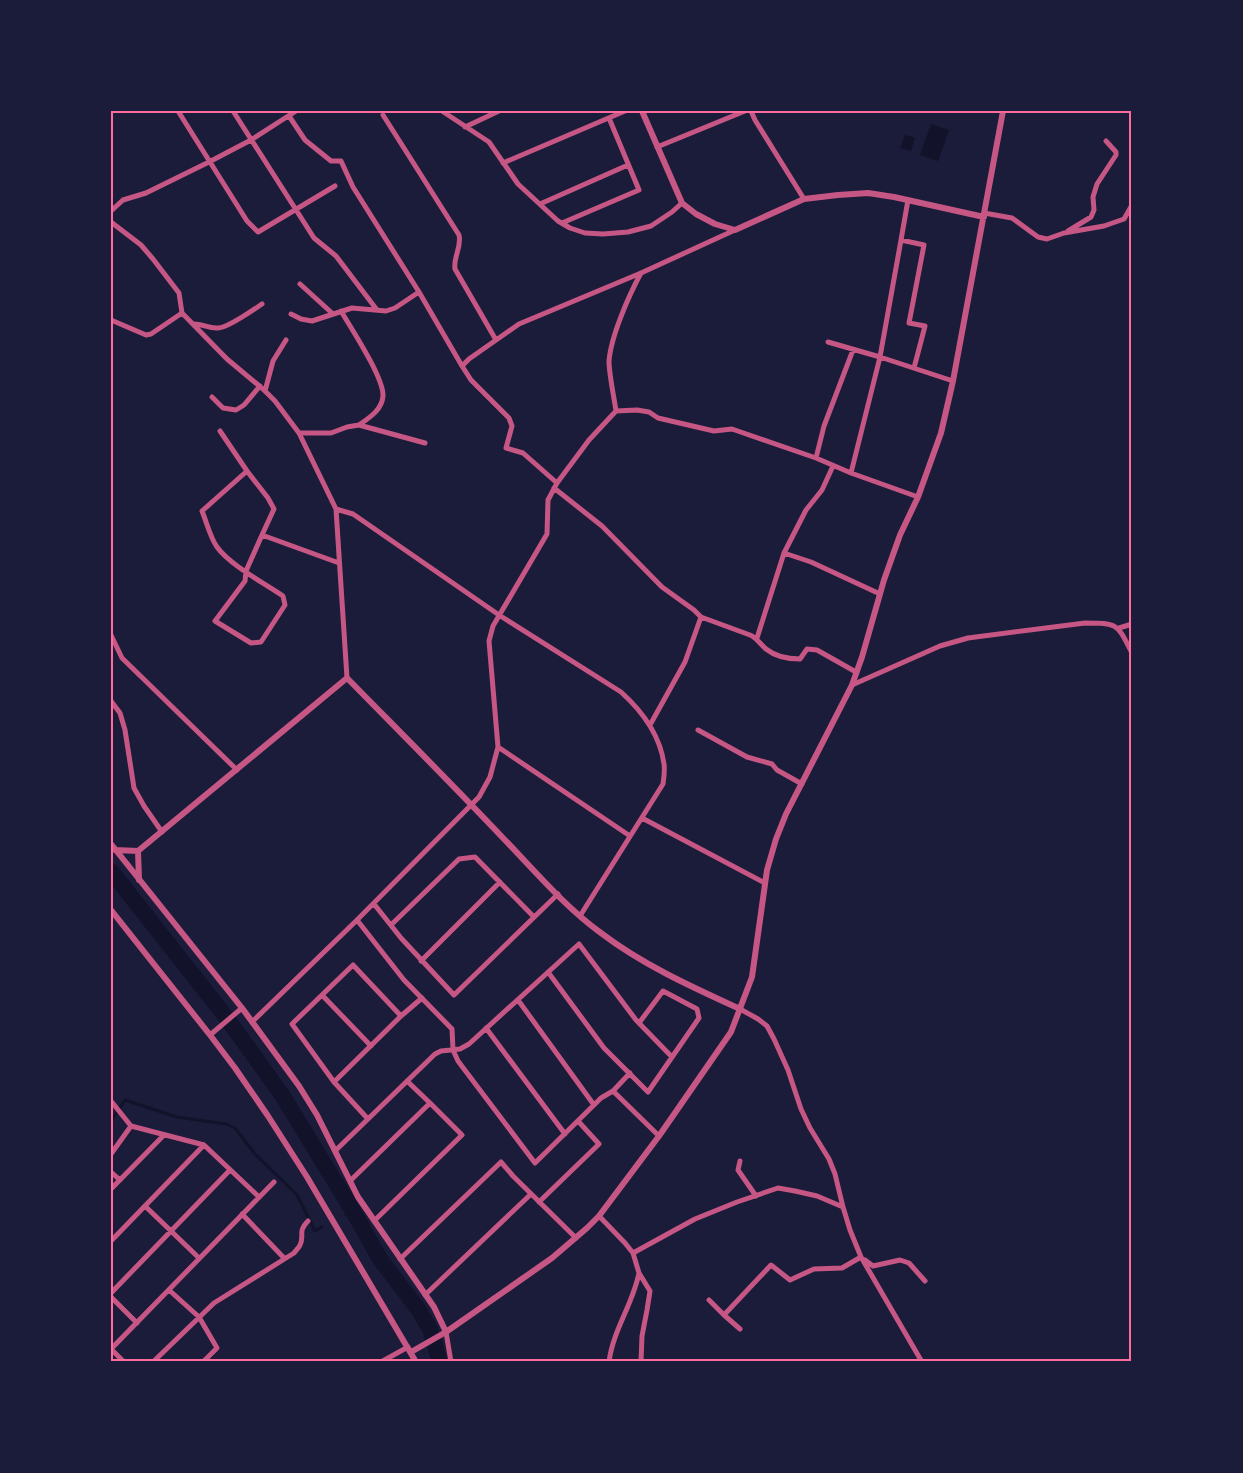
<svg xmlns="http://www.w3.org/2000/svg" width="1243" height="1473" font-family="Karla,sans-serif">
  <style>
    .water { fill: #12122b }
    .lines { fill: none; stroke-linecap: round; stroke-linejoin: round }
    .stream { stroke: #12122b; stroke-width: 3 }
    .river { stroke: #12122b; stroke-width: 16 }
    .minor { stroke: #c65784; stroke-width: 5 }
    .tertiary { stroke: #c65784; stroke-width: 6 }
    .neatline { fill: none; stroke: #ff6b9d; stroke-width: 2 }
  </style>
  <rect width="100%" height="100%" fill="#1b1b3a"/>
  <path class="water" d="M931 124 949 130 938 161 920 155Z
    M905 135 915 138 911 151 900 148Z"/>
  <g class="lines">
    <path class="stream" d="M111 1121 125 1100 177 1117 226 1124 235 1128 255 1154 297 1195 315 1231 322 1227
      M346 1215 353 1211"/>
    <path class="river" d="M111 871 226 1017 282 1095 353 1211 380 1259 418 1309 430 1329 440 1362"/>
    <path class="minor" d="M178 111 247 221 258 232 335 186
      M233 111 314 238 336 256 377 310
      M442 111 489 142 518 184 558 221 570 228 585 233 603 234 628 232 651 226 672 212 682 203
      M751 111 755 120 804 199
      M383 115 459 235C462 247 453 257 455 269L496 340
      M289 116 305 140 331 161H341L353 187 419 292 462 366 471 380 509 418 512 426 506 448 523 453 557 483
      M465 127 499 111
      M657 147 745 111
      M503 163 625 111
      M540 204 628 165
      M111 211 123 200 146 193 209 162 251 140 296 111
      M984 213 1012 218 1038 237 1047 239 1064 233 1104 226 1124 219 1132 205
      M111 222 141 245 153 259 179 293 182 313 227 359 263 389 275 401 299 433 336 509 347 678
      M562 223 639 190 609 118
      M1068 231 1091 217 1094 210 1093 197 1097 184 1116 155V152L1106 141
      M901 240 908 200
      M300 284 333 314
      M341 311C351 328 384 378 383 396 382 410 369 418 359 425
      M291 314 301 319 312 321 352 308 386 311 395 308 419 292
      M111 320 146 335 151 334 182 313
      M194 324C203 324 210 329 218 328 228 328 253 310 262 304
      M828 342 880 357 901 240 924 245 909 323 925 326 914 368
      M462 366 469 359 519 324 641 273 735 230
      M265 391 273 361 286 340
      M212 397 223 408 236 410 244 405 260 386
      M616 411C614 397 609 374 609 361 611 336 629 295 641 273
      M220 431 247 471
      M299 433H331L347 427 359 425 425 443
      M816 458 824 426 853 350
      M851 473 880 357 953 381
      M554 488 602 526 662 587 694 610 701 617
      M336 509 353 514 499 615 621 692C642 711 660 735 664 764 665 771 664 777 663 784L580 916
      M262 535 246 571 245 581 215 621 251 643 261 642 285 605 283 596C264 583 230 565 217 547 210 537 207 523 202 511L247 471 268 498 274 509 262 535 339 563
      M784 553 811 562 880 594
      M1119 628 1132 624
      M111 635 122 658 237 770
      M757 638 784 553 806 510 822 490 833 466
      M852 685 940 646 968 638 1085 623C1119 623 1117 624 1132 653
      M111 701 120 713 125 730 134 788 144 806 162 832
      M650 725 685 662 701 617 750 635C757 638 760 644 766 649 776 657 787 659 800 659L807 649 817 650 856 672
      M698 730 747 757 772 764 777 770 802 784
      M498 747 630 836
      M642 818 765 883
      M374 904 401 938 454 995 558 894
      M357 920 404 980 452 1029 453 1050 458 1061 535 1163 601 1098 613 1091 630 1073
      M391 925 459 859 475 857 534 917
      M421 961 500 882
      M548 972 604 1048 648 1092 699 1018 697 1009 663 991 639 1023
      M322 995 371 1046
      M518 1000 594 1105
      M740 1009 758 1019 767 1026 774 1039 788 1070 801 1109 810 1128 829 1159 835 1174 843 1207 850 1230 861 1257 922 1362
      M252 1022 357 920 479 797 490 777 498 747 489 641 493 626 547 534 548 500 557 483 589 440 616 411 637 410 649 412 658 418 714 431 732 429 816 458 851 473 918 497
      M486 1028 565 1134
      M210 1035 242 1008
      M407 1081 430 1103
      M334 1082 401 1016 422 998
      M613 1091 659 1136
      M111 1101 131 1126 204 1145 259 1197
      M368 1119 334 1082 292 1024 353 965 401 1016
      M335 1151 435 1054 441 1051 460 1049 469 1044 579 944 636 1020 672 1057
      M111 1154 131 1126
      M740 1161 738 1170 756 1196
      M111 1172 120 1180
      M350 1181 430 1103 462 1135 374 1221
      M111 1189 164 1135
      M539 1202 599 1144 578 1121
      M145 1206 199 1258
      M242 1214 284 1258
      M599 1216 625 1243 633 1253 639 1273 650 1291 647 1310 642 1336 641 1362
      M111 1241 204 1145
      M633 1253 695 1219 737 1202 778 1188 795 1191 817 1196 843 1207
      M400 1259 501 1162 513 1176 576 1238
      M865 1260 873 1266 900 1260 909 1263 925 1281
      M169 1290 199 1317 217 1348 203 1362
      M111 1293 230 1170
      M425 1295 531 1194
      M111 1297 137 1323
      M709 1300 724 1315 771 1265 790 1280 814 1269 842 1268 861 1257
      M724 1315 740 1329
      M446 1332 451 1362
      M111 1349 274 1182
      M111 1349 124 1362
      M153 1362 214 1303 294 1253C296 1250 299 1248 300 1245 305 1235 297 1232 308 1221
      M381 1362 408 1347
      M609 1362C613 1330 633 1304 639 1273"/>
    <path class="tertiary" d="M642 111 682 203 696 214 715 224 735 230 804 199 838 195 868 193 894 197 984 217
      M111 844 242 1008 299 1086 317 1115 358 1197 434 1307 446 1332
      M115 850 138 851 347 678C399 731 452 784 503 838 534 870 564 906 601 933 643 965 692 987 740 1009
      M138 851 139 880
      M111 910 210 1035 235 1068 268 1116 307 1177 416 1362
      M411 1352 446 1332 552 1258 587 1228 599 1216 659 1136 731 1032 752 977 767 870 776 839 786 814 852 685 862 657 884 580 900 535 918 497 941 433 953 381 1003 111"/>
  </g>
  <rect width="1243" height="1473" fill="none" stroke="#1b1b3a" stroke-width="225"/>
  <rect x="112" y="112" width="1018" height="1248" class="neatline"/>
</svg>
